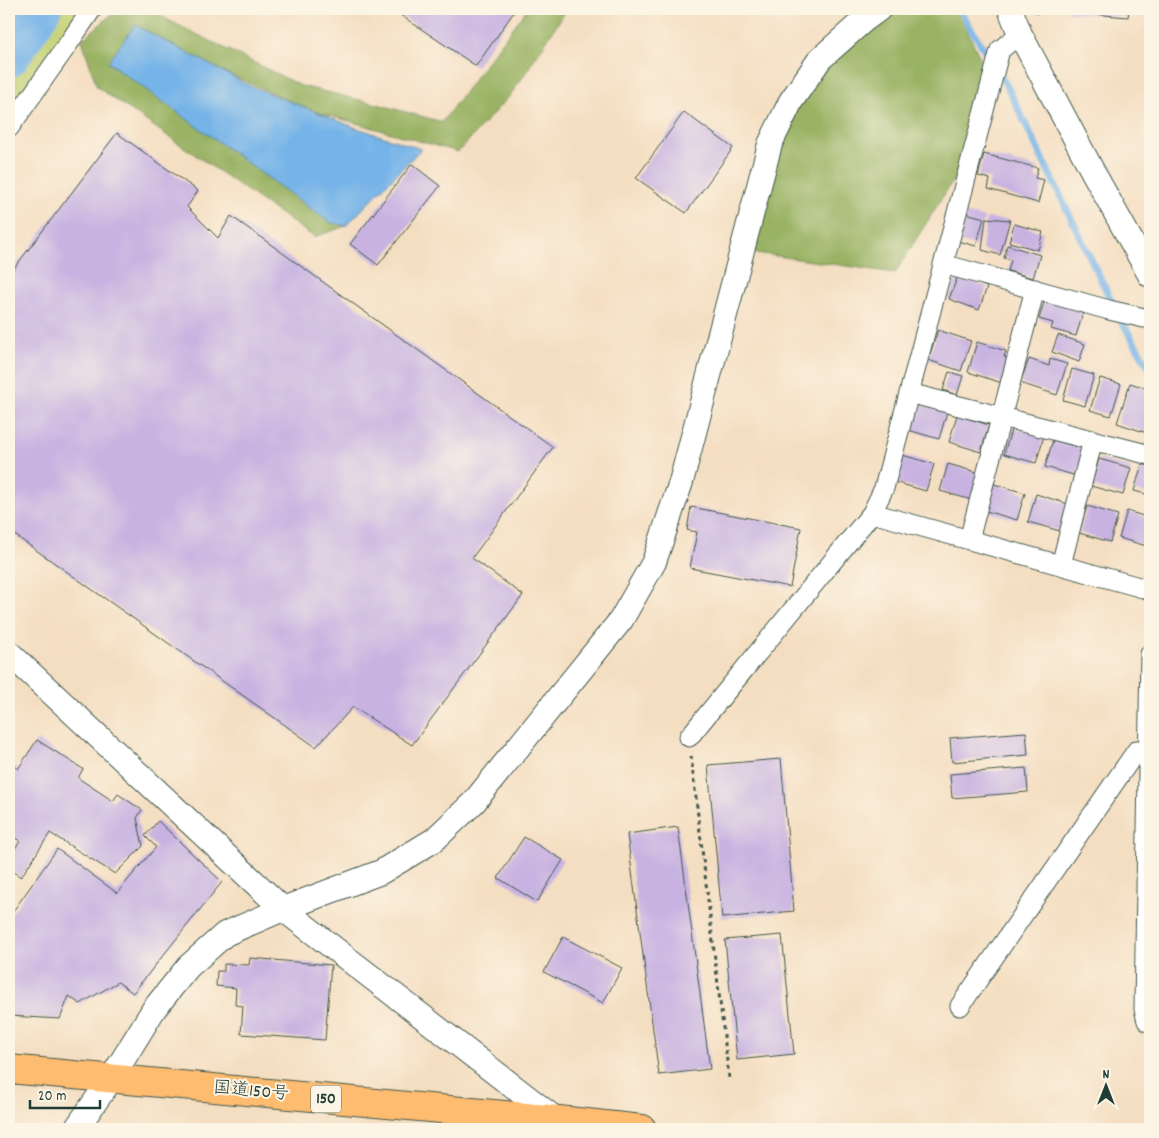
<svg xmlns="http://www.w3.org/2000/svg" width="1159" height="1138" font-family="Dekko,'Klee One',sans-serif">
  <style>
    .green { fill: #c2d072; stroke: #708653 }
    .forest { fill: #99b264; stroke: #5c784c }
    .water { fill: #75b3e8; stroke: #4a788e }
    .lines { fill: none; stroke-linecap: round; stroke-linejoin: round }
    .stream { stroke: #75b3e8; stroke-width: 7 }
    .river { stroke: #75b3e8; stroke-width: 41 }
    .building { fill: #c8b2e1 }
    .minor-casing { stroke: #3f5549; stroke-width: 21 }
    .tertiary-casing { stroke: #3f5549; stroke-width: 26 }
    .trunk-casing { stroke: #3f5549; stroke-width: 30 }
    .path { stroke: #3f5549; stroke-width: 3; stroke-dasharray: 4 4; stroke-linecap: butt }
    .minor { stroke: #fff; stroke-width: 19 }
    .tertiary { stroke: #fff; stroke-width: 24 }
    .trunk { stroke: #febc70; stroke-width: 28 }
    .labels { text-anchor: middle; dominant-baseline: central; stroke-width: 4; stroke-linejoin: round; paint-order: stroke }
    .shield { fill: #fcf5e5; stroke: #617469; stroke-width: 1 }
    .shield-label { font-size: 16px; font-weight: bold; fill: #1f3d34 }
    .street-label { font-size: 18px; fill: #1f3d34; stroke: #fcf5e5 }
  </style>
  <rect width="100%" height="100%" fill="#fcf5e5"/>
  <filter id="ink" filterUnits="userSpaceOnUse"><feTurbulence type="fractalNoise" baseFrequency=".02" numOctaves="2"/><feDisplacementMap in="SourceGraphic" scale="10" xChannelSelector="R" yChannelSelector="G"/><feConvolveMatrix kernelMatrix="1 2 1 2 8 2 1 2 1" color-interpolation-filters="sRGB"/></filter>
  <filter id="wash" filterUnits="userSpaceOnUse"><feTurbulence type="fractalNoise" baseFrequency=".0096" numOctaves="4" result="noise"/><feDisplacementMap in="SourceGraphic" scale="20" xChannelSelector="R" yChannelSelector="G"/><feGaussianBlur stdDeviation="1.12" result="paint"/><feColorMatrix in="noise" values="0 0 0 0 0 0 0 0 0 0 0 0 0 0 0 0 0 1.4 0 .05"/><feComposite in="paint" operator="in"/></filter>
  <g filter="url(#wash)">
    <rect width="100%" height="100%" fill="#f4dec1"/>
    <path class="green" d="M9 9H87L9 124Z"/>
    <path class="forest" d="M118 9H148L172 22 301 86 377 104 442 122 527 9H567L513 92 458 152 310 110 220 70 135 25 108 63 346 226 314 237 97 87 82 40Z
      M887 9H958L991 83 975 145 895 273 742 251 805 80Z"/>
    <path class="water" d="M135 25 248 85 354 127 421 149 346 226 329 222 108 62Z"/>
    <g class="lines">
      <path class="stream" d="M959 9 1008 88 1119 317 1150 369"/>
      <path class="river" d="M9 57 41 9"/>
    </g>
    <g id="blocks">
      <path class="building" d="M398 9H516L476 66 396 12Z
        M1068 9H1129L1128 17 1068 12Z
        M684 112 733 148 686 213 636 178Z
        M117 133 198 191 187 207 218 238 231 216 553 447 472 558 523 595 412 745 353 707 316 747 9 531V275Z
        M984 154 1038 168 1035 178 1044 180 1038 203 988 189 990 179 978 176Z
        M412 164 440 186 378 265 350 244Z
        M962 212 984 218 976 246 954 240Z
        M986 218 1010 220 1000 255 982 250Z
        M1014 224 1043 232 1038 250 1009 242Z
        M1007 245 1040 255 1033 278 1008 271 1011 260 1004 258Z
        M958 276 987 287 979 310 949 299Z
        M1045 299 1084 310 1076 336 1051 329 1053 323 1039 319Z
        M938 330 971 341 961 371 928 360Z
        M1058 335 1085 344 1079 362 1052 352Z
        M977 342 1006 351 1004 357 1010 358 1002 383 968 372Z
        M1029 359 1049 366 1050 359 1067 364 1057 395 1020 383Z
        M1072 369 1094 375 1085 406 1063 400Z
        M949 372 963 376 957 395 943 390Z
        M1100 378 1121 384 1111 416 1090 410Z
        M1130 383 1149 389 1146 400 1150 401V434L1117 423Z
        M916 403 947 412 939 439 908 430Z
        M957 415 989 425 981 452 949 442Z
        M1012 427 1044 436 1036 463 1004 454Z
        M1053 440 1085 449 1077 476 1045 467Z
        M902 455 934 464 926 491 894 482Z
        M1099 459 1131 468 1123 495 1091 486Z
        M948 464 980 473 972 500 940 491Z
        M1142 464 1150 466V495L1134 491Z
        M994 484 1025 493 1017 520 986 511Z
        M1036 494 1068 504 1060 531 1028 522Z
        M1087 506 1118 515 1110 542 1079 533Z
        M691 507 801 528 790 587 690 568 697 532 687 530Z
        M1127 511 1150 518V547L1119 538Z
        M1026 732 1028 755 952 762 950 738Z
        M37 740 83 769 78 778 113 801 118 794 142 810 137 818 143 846 115 874 50 833 21 877 9 869V858L20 841 9 834V763L18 769Z
        M781 759 794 911 722 918 708 765Z
        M1026 768 1028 792 952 798 950 774Z
        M158 821 222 882 133 993 118 982 80 1004 69 996 60 1019 9 1016V917L57 849 117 893 156 847 145 836Z
        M678 827 710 1069 659 1075 627 834Z
        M524 837 563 860 537 902 498 878Z
        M782 935 794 1054 737 1060 725 940Z
        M563 937 622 968 603 1003 544 972Z
        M250 958 331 965 325 1040 241 1034 243 1006 235 1005 236 988 216 986 217 971H224V964L249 965Z"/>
    </g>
  </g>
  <g filter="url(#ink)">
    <use href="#blocks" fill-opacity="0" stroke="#3f5549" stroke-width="1"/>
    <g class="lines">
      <g class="minor-casing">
        <path id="minor" d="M9 128 66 47 92 9
          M943 264 1109 310 1144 318 1150 317
          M909 393 1150 455
          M872 513 1150 590
          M969 540 1035 289
          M1061 565 1093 440
          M1150 654 1144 1009 1147 1021 1150 1023
          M689 737 872 513 884 488 1000 50 1020 34
          M960 1006 1137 750 1149 749"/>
      </g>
      <g class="tertiary-casing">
        <path id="tertiary" d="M1010 9 1020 34 1093 172 1150 275
          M9 653 283 909 563 1125
          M76 1129 111 1079 154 1009 188 967 225 934 283 909 381 872 434 840 474 802 621 620 654 562 681 482 770 144 791 101 820 59 864 20 879 9"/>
      </g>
      <g class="trunk-casing">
        <path id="trunk" d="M9 1069 559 1120 642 1129"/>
      </g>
      <path class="path" d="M1036 13 1044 9
        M691 756 729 1078"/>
      <use href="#minor" class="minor"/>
      <use href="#tertiary" class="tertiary"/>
      <use href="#trunk" class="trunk"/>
    </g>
  </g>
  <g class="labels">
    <rect class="shield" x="311" y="1085.5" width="30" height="27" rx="4"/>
    <g class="shield-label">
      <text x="326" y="1099">150</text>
    </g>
    <g class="street-label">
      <text transform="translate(251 1092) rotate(5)">国道150号</text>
    </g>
  </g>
  <rect width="1159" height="1138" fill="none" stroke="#fcf5e5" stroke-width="30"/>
  <g transform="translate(1106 1086)" stroke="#fcf5e5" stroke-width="4" paint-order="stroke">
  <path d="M0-4L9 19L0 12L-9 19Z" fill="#1f3d34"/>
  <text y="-8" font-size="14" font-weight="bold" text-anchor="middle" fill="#1f3d34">N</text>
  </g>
  <path d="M30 1100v8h70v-8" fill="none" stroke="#1f3d34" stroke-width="2.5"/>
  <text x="38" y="1100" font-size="15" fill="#1f3d34" stroke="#fcf5e5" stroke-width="4" paint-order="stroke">20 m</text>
</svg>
